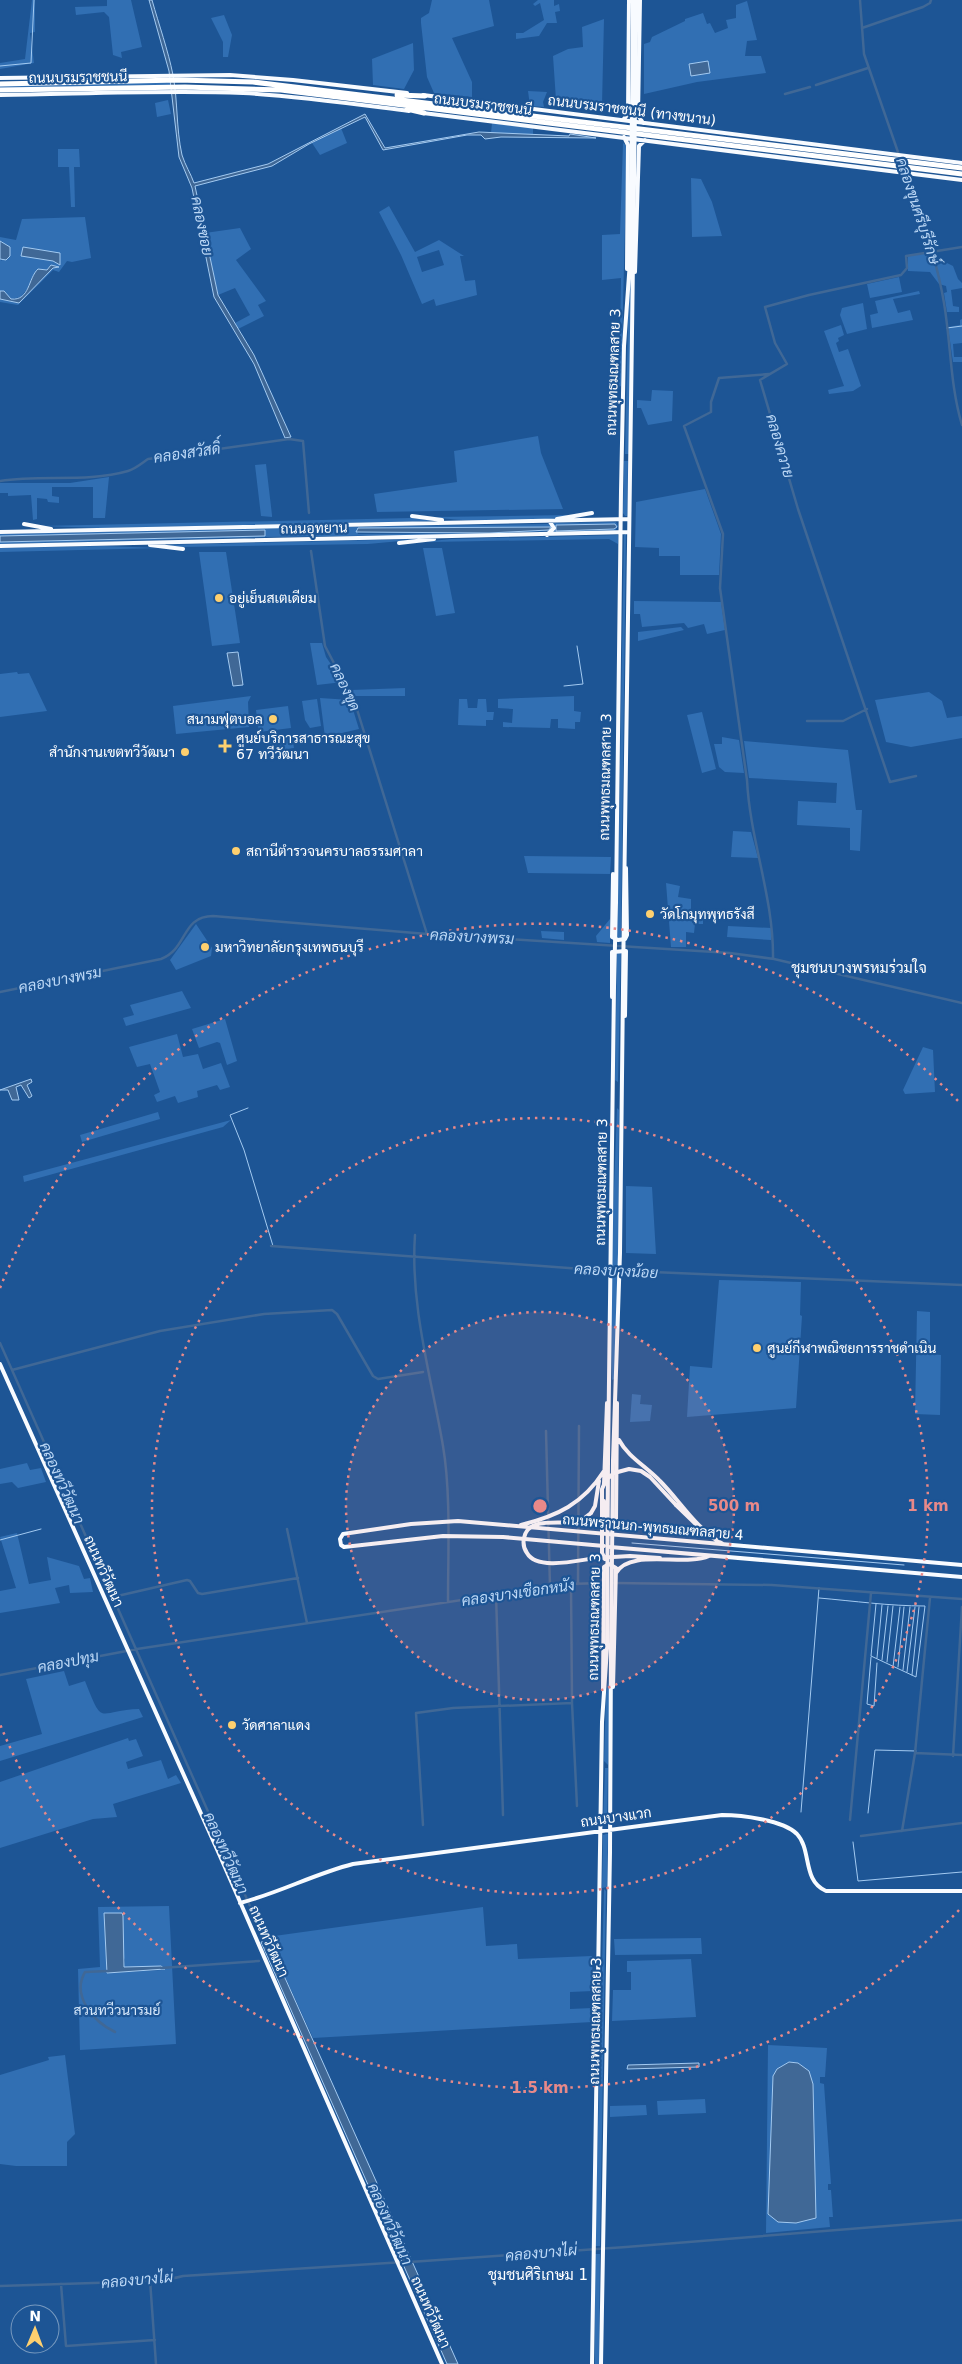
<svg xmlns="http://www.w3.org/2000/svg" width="962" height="2364" font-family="'DejaVu Sans',Sarabun,sans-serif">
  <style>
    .green { fill: #316fb3; fill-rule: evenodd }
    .water { fill: #406896; stroke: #a3caf1 }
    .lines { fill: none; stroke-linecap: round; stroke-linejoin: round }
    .stream { stroke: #a3caf1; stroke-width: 1 }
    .canal { stroke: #406896; stroke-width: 2.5 }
    .major { stroke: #f8fbff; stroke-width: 4 }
    .highway { stroke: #fff; stroke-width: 5 }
    .major-bridge { stroke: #f8fbff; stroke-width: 4 }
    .ring { fill: none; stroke: #e88989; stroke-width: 2.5; stroke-dasharray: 2.5 5 }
    .poi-dot { fill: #fed06f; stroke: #1d5595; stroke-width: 2 }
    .labels { text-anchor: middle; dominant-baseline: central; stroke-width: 4.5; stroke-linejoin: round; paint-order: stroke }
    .street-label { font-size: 14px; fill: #fff; stroke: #1d5595 }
    .poi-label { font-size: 14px; fill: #fff; stroke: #1d5595; text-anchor: start }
    .park-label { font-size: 14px; fill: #d6e8fb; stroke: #1d5595 }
    .water-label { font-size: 15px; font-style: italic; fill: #bcd8f6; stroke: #1d5595 }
    .neighbourhood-label { font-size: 15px; fill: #fff; stroke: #1d5595 }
    .centre { fill: #e88989; stroke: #1d5595; stroke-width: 2.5 }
    .ring-label { font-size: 15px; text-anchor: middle; font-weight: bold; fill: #e88989; stroke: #1d5595; stroke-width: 4.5; stroke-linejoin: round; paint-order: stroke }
  </style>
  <rect width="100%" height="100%" fill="#1d5595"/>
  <path class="green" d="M32 0H35V32L30 33 34 63 0 69V63L25 59Z
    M107 0H131L142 47 121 52 122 58 113 55 109 17 104 12 76 15 75 7 107 6Z
    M432 0H489L494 26 452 38 472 82V97L434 93 427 77 421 23V18L429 13Z
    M538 0H554V6L559 4 560 11 555 12 557 23H547L539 36 516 39V33H523L544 20 540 3 535 6 533 4Z
    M747 1 757 40 747 41 745 56H761L766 73 697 82 644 94V44L650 42 652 37 685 21V19L703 13 707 24 710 23 715 33 728 28 726 20 736 18V5Z
    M224 15 232 35 228 57H223V42L211 18Z
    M604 19 602 105 556 100 553 56 568 49 583 47 582 27Z
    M413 43 414 70 404 89 373 85 372 59Z
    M170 81V85L0 88V85Z
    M528 91 547 92 543 102 544 107 530 106Z
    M168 100 171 114 157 117 155 103Z
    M492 123 533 128V135L491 133Z
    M341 128 347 143 320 155 312 143Z
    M623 143 627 146 621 386 619 387 621 278 602 280V235L620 234Z
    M58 149H79L80 167H74L75 207H71L69 167H58Z
    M691 178 701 179 712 202 722 236 692 237Z
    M389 206 415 252 439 240 464 256H460L465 281 475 280 477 295 436 306 434 299 422 304 401 255 379 212ZM439 250 444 265 422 272 417 257Z
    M85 217 91 258 72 262 67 261 59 272 53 270 18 305 0 302V299L19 303 53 268 58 267 51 265 47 270 42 269 21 297 11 299 0 291V259L2 261 3 242 0 241V237L16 240 22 219Z
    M240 228 251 249 236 260 266 301 258 305 264 316 238 329 235 323 250 315 235 288 218 295 205 233Z
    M929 252 933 264 945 262 953 266 958 279 962 283V288L951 290 953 306 959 307V312H947L944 293 947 292 946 286 939 284 930 272 908 271V256Z
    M899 277 902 292 870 298 867 284Z
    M632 278 629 454H625L629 279Z
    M919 291 920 294 893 299 898 313 910 310 913 320 872 328 870 315 878 313 875 301Z
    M863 303 867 329 847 334 840 315 842 308Z
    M962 319V343L953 344 954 357H962V362H953L948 327 960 325V320Z
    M841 325 844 335 838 338 839 341 836 343 839 352 848 349 861 386 853 391 829 394 828 390 844 386 824 331Z
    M652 390 673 391 672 421 648 425 641 408H637V400L651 401Z
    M538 436 541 453 563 509 377 512 374 494 457 482 454 451Z
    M624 461H628L627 516H625L623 513Z
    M266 464 272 515V517L261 516 255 465Z
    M109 477 105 518H93V487H52V496L59 497V503L48 502 47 499 37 498V519L33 520 31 495 8 496V493H0V483H70Z
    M705 489 721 534 719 575H680V556H659V548L635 547 636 502Z
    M568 515C554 524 455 522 436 517Z
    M412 518 435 521 101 528 41 526Z
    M616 522 618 526 615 531 552 533 554 530 553 523ZM616 524 614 529 557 530V525Z
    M550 524 553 529 549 531 491 534 267 537 0 544V542L214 537 264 530 0 536V534L267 528ZM549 527 550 529 489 533 358 534 356 529Z
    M626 534 621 938H617L624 535Z
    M618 535V544L609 539 423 542 451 539Z
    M422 539 368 544 182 547 161 545Z
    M104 546 161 548 0 552V548Z
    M423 548H442L455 613 436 616Z
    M199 552H226L240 643 212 646Z
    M634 601 721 602 725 630 707 634 704 624 688 628 684 623 642 627 640 614H634Z
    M681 627 684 630 638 641V632Z
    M310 643H322L326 657 343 682 317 685Z
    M17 672 18 674 29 673 47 711 0 717V674Z
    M405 688V696H354L351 690Z
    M929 692 942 701 947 718 962 716V738L911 747 886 742 875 700Z
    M251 696 248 702 249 727 176 734 173 706Z
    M574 696V711L581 712 580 722H575V729L558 728V719H551L550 728 503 727V722L512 723 513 709 498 708V699Z
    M320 698 350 700 359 729 325 737Z
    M317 699 321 726 310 728 305 720 302 701Z
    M459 699H467L468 708H477L478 699H486L487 712H494L493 720H486V726L458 725Z
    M288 706 291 728 259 732 256 710Z
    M702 712 716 769 702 773 687 715Z
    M292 736 294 748 267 752 265 740Z
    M722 737 739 740 744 773 725 772 719 767 714 744H722Z
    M744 741 848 750 856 810H862L860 851 850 850V828L797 825 798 801 836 803 837 783 749 778Z
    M733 831 751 832 758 858 731 857Z
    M524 856 611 857 610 874 528 873Z
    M666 883 680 886 678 897 691 899V913L703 914V924H695L694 933 686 932V947H671Z
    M610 919V943L597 942 596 936Z
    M196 924 212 948 211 956 176 970 170 960Z
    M728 926 771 928V940L727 937Z
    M541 931 564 932V940L542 938Z
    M617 952H621L618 1082 615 1080Z
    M182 991 191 1008 126 1026 123 1018 134 1015 130 1005Z
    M225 1019 237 1061 227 1065 220 1043 217 1042 199 1048 192 1029Z
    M177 1034 183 1057 198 1054 203 1069 221 1063 230 1087 220 1090 217 1085 197 1091 198 1097 178 1103 175 1096 157 1102 154 1095 160 1092 150 1064 137 1067 129 1047Z
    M923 1047 933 1050 935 1092 905 1094 903 1090Z
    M617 1108 619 1110 618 1269H611Z
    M158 1112 160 1119 82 1142 80 1135Z
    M231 1120 223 1127 24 1182 23 1176Z
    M626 1186 652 1187 656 1254 626 1253Z
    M618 1273 614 1379 612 1380 611 1274Z
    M719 1280 801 1282 800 1315 802 1316 796 1408 687 1417 690 1366 712 1368Z
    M917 1311 930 1312V1354L941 1355 940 1415 915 1414Z
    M632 1394 641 1395 640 1404 652 1405 650 1421 630 1422Z
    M27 1463 30 1470 41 1468 46 1482 18 1488 12 1482 0 1484V1469Z
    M17 1533 29 1584 51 1580 47 1557 79 1566 84 1579 90 1578 93 1592 70 1593 69 1585 55 1588 60 1603 0 1613V1591L16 1588 0 1537Z
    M64 1671 69 1686 85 1681C104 1729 97 1710 139 1709L143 1717 0 1761V1746L42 1734 26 1679Z
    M608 1683 611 1690 608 1765 604 1761 606 1694Z
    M128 1738 129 1741 136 1739 143 1756 126 1762 128 1769 161 1760 168 1779 176 1775 181 1783 113 1804 117 1817 93 1819 0 1848V1782Z
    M605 1768H608L607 1825H603Z
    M606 1834H608L607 1887 602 1888 603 1835Z
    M604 1889 606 1891 600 2246H595Z
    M169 1906 176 2044 80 2050 78 1969 100 1967 98 1907ZM104 1914 125 1960 124 1967 162 1970 107 1973Z
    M483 1907 486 1946 517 1944 518 1959 592 1956 593 1991 570 1992V2009L592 2008V2022L313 2038 267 1937Z
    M701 1938 702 1954 615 1955 614 1939Z
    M691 1959 696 2017 612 2021 613 1990H631V1972H627V1961Z
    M768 2045 827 2048 825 2077H820V2083L824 2084 831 2184H828V2190H831L833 2217H829L830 2227 766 2233ZM789 2062 798 2063 816 2218 796 2223 777 2069Z
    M65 2055 75 2134 67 2142V2166H16L0 2164V2075L49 2060 48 2057Z
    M705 2099 706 2113 658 2115 657 2101Z
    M646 2105 647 2115 610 2117V2106Z
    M595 2254H600L599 2364H595Z"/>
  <path class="water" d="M149 0H152C159 25 168 50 173 75 178 102 176 128 182 155 185 165 191 174 194 183L268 164 365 114 385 148 479 132 569 136 570 134 596 138 501 137 485 139 481 135H467L383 150 365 117 309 144 272 166 195 186 218 295 254 355 291 437 285 438 254 364 214 297 192 188 179 157 169 71Z
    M708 61 710 73 691 76 689 64Z
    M0 241 10 247V256L6 260 0 259Z
    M23 247 60 253V265L53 261 21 256Z
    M51 265 59 267 53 268 19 303 0 299V291H4L11 299C30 301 28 278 38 269L47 270Z
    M615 524 617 527 614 529 556 531V525Z
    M551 527 549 530 489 533 356 532 358 528Z
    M265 530V536L0 542V536Z
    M238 652 243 685 233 686 227 653Z
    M31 1079 32 1082 27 1085 32 1096 29 1098 21 1085 16 1087 19 1100H12L8 1090H0Z
    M104 1913H122L123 1916 124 1967 161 1966 165 1969 107 1973Z
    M268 1940 458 2364H447L261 1942Z
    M789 2062 798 2063 809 2071 813 2084 816 2218 796 2223 778 2222 768 2214 773 2076 777 2069Z
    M699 2063V2067L627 2069 628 2065Z"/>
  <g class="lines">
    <path class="stream" d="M0 66 31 63 34 0
      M947 328 962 326
      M564 686 583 684 577 646
      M248 1108 230 1115 244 1150 273 1246
      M0 1540 41 1529
      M632 1543 904 1565
      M819 1598C854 1601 889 1606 925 1606L916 1677 871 1656 876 1604
      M871 1657 867 1704 874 1706 877 1663
      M877 1658 882 1605
      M882 1660 888 1606
      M887 1662 893 1606
      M893 1667 900 1607
      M898 1667 904 1607
      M903 1670 910 1607
      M907 1672 915 1607
      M912 1675 919 1607
      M801 1812 819 1588
      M868 1813 875 1750 916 1751
      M853 1842 858 1881 962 1872"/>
    <path class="canal" d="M860 0 864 54 899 155
      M862 28 923 7 930 3 931 0
      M816 85 868 68
      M785 94 810 87
      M904 167C920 211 936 256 944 303 951 344 950 385 962 425
      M769 374 719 378 711 402V412L684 426 723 534 720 588 747 780C750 841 774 898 773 959
      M0 481C42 474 86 483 128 471 135 469 142 463 148 459L289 439 303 441 309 513
      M311 551 325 646 355 703 427 934
      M807 721H843L867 709
      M916 776 890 782 798 509 760 380 787 364 775 343 765 307 809 295 901 275 907 268 906 256 962 247
      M0 992 161 959C188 949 181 916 213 916L427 934 730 953 774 959 962 1003
      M415 1235C410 1306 431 1376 443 1446 451 1493 448 1553 448 1602
      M271 1246 582 1269 962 1285
      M0 1343 266 1942
      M12 1370 160 1331 264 1314 332 1310 337 1314 373 1376 378 1379 423 1372
      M546 1431 550 1587
      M287 1529 307 1623
      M614 1583 772 1585 962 1599
      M571 1584 572 1703 577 1806
      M578 1584 579 1426
      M496 1595 503 1815
      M113 1597 187 1580 190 1581 198 1593 202 1594 298 1578
      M0 1675 137 1649 568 1584 604 1583
      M915 1753 962 1755
      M953 1756 962 1607
      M850 1820 871 1593
      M423 1825 416 1713 453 1708 572 1703
      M902 1831 915 1753 930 1598
      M861 1836 962 1823
      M161 1968 259 1961
      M108 1971 85 1972C71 1996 94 2022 115 2032
      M410 2262 626 2247 962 2220
      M150 2280 156 2364
      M61 2284 66 2346 155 2340
      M0 2286 124 2282C144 2279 163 2282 183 2276L404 2262"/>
    <path class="major" d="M640 0 638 115 643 123
      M633 30V0
      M636 30 637 0
      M0 78 230 75 293 80 407 93
      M0 95C81 94 162 90 243 93 299 96 354 104 409 111
      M423 95 962 163
      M423 113 962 180
      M623 120 628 114 629 0
      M624 137 628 145 627 269
      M635 272 639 146 645 140
      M412 516 442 520
      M557 519 592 513
      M24 524 51 529
      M0 532 629 519
      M547 535 554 528 550 522
      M399 543 434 539
      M150 545 183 549
      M0 546 629 532
      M613 874 612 937 618 940 625 939 627 935 626 868
      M616 902 621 491 624 346 630 261
      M624 902 633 261
      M612 997V952L626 951 625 1016
      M0 1364 220 1856 442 2364
      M619 1440C628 1457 647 1467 660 1481 680 1501 697 1530 723 1544
      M608 1460 614 987
      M613 1461 620 1253 623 988
      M604 1484 607 1403
      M604 1501V1521L614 1524 616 1521 617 1403
      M676 1505 708 1536
      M591 1513 595 1506 599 1481
      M521 1525C557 1516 583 1504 604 1471
      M604 1546 503 1537 443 1536 344 1547 341 1545 340 1539 343 1534 411 1524 458 1521 962 1565
      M610 1547 962 1577
      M596 1558 630 1556 660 1558
      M616 1573C630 1548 685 1567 709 1556
      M603 1689 604 1567 609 1564 616 1568 613 1687
      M240 1903C279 1893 314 1874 353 1864L722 1815C741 1815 783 1820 797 1834 812 1850 802 1881 826 1891H962
      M592 2364 602 1722 607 1648
      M601 2364 610 1852 611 1648"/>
    <path class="highway" d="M0 84 178 80 253 82 962 168
      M0 90 185 87 281 90 962 174
      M397 95 425 96
      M407 109 424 113"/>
    <path class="major-bridge" d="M630 261 633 30
      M633 261 636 30
      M614 987 616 902
      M623 988 624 902
      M591 1513C587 1516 584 1520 578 1521 563 1526 528 1515 524 1538 523 1543 524 1549 527 1553 537 1571 579 1560 596 1558
      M605 1559 602 1553V1489L606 1480 614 1473 629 1469 641 1471 650 1477 676 1505
      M607 1648 608 1460
      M611 1648 613 1461"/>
  </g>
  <circle cx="540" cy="1506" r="194" fill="#e88989" fill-opacity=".12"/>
  <g class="ring">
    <circle cx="540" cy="1506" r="194"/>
    <circle cx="540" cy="1506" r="388"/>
    <path d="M959 1910A582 582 0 0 1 0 1724M0 1288A582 582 0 0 1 959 1102"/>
  </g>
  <g class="poi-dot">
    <circle cx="219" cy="598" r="5"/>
    <circle cx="273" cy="719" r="5"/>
    <path d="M222.5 738.5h5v5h5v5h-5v5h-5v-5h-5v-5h5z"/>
    <circle cx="185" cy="752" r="5"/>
    <circle cx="236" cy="851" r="5"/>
    <circle cx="650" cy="914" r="5"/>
    <circle cx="205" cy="947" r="5"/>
    <circle cx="757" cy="1348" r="5"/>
    <circle cx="232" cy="1725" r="5"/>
  </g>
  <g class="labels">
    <g class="street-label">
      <text transform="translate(78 77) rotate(-1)">ถนนบรมราชชนนี</text>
      <text transform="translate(483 104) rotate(7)">ถนนบรมราชชนนี</text>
      <text transform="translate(632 110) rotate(7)">ถนนบรมราชชนนี (ทางขนาน)</text>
      <text transform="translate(613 372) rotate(-88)">ถนนพุทธมณฑลสาย 3</text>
      <text transform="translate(314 528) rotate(-1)">ถนนอุทยาน</text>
      <text transform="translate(605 777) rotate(-89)">ถนนพุทธมณฑลสาย 3</text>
      <text transform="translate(601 1182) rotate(-89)">ถนนพุทธมณฑลสาย 3</text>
      <text transform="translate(653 1527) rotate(5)">ถนนพรานนก-พุทธมณฑลสาย 4</text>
      <text transform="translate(104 1571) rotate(66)">ถนนทวีวัฒนา</text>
      <text transform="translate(594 1617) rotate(-89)">ถนนพุทธมณฑลสาย 3</text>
      <text transform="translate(616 1817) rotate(-8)">ถนนบางแวก</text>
      <text transform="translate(269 1941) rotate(66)">ถนนทวีวัฒนา</text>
      <text transform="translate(595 2021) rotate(-89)">ถนนพุทธมณฑลสาย 3</text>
      <text transform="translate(431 2312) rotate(66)">ถนนทวีวัฒนา</text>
    </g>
    <g class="poi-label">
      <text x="229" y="598">อยู่เย็นสเตเดียม</text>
      <text x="263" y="719" text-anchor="end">สนามฟุตบอล</text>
      <text x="236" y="738">ศูนย์บริการสาธารณะสุข<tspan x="236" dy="16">67 ทวีวัฒนา</tspan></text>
      <text x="175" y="752" text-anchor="end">สำนักงานเขตทวีวัฒนา</text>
      <text x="246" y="851">สถานีตำรวจนครบาลธรรมศาลา</text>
      <text x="660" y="914">วัดโกมุทพุทธรังสี</text>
      <text x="215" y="947">มหาวิทยาลัยกรุงเทพธนบุรี</text>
      <text x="767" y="1348">ศูนย์กีฬาพณิชยการราชดำเนิน</text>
      <text x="242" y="1725">วัดศาลาแดง</text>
    </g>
    <g class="park-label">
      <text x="117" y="2010">สวนทวีวนารมย์</text>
    </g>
    <g class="water-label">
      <text transform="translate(918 211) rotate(72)">คลองขุนศรีบุรีรักษ์</text>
      <text transform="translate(202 226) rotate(79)">คลองซอย</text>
      <text transform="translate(780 446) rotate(74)">คลองควาย</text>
      <text transform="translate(187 453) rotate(-8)">คลองสวัสดิ์</text>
      <text transform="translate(345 687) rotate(65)">คลองขุด</text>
      <text transform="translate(472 937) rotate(3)">คลองบางพรม</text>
      <text transform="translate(60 980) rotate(-11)">คลองบางพรม</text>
      <text transform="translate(616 1271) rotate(3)">คลองบางน้อย</text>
      <text transform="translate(62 1483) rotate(66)">คลองทวีวัฒนา</text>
      <text transform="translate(518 1593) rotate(-8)">คลองบางเชือกหนัง</text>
      <text transform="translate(68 1662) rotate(-11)">คลองปทุม</text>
      <text transform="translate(226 1853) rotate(66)">คลองทวีวัฒนา</text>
      <text transform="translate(390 2224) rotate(66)">คลองทวีวัฒนา</text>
      <text transform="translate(541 2253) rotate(-5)">คลองบางไผ่</text>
      <text transform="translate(137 2280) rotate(-5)">คลองบางไผ่</text>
    </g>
    <g class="neighbourhood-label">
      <text x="859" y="968">ชุมชนบางพรหมร่วมใจ</text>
      <text x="538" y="2275">ชุมชนศิริเกษม 1</text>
    </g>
  </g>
  <circle cx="540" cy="1506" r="8" class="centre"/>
  <g class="ring-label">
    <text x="734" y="1511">500 m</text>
    <text x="928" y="1511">1 km</text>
    <text x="540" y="2093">1.5 km</text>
  </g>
  <g transform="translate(35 2329) rotate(1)"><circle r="24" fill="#1d5595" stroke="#7799bf"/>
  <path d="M0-4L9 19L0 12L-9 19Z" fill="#fed06f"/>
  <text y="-8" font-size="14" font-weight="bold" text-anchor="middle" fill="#ffffff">N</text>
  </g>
</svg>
